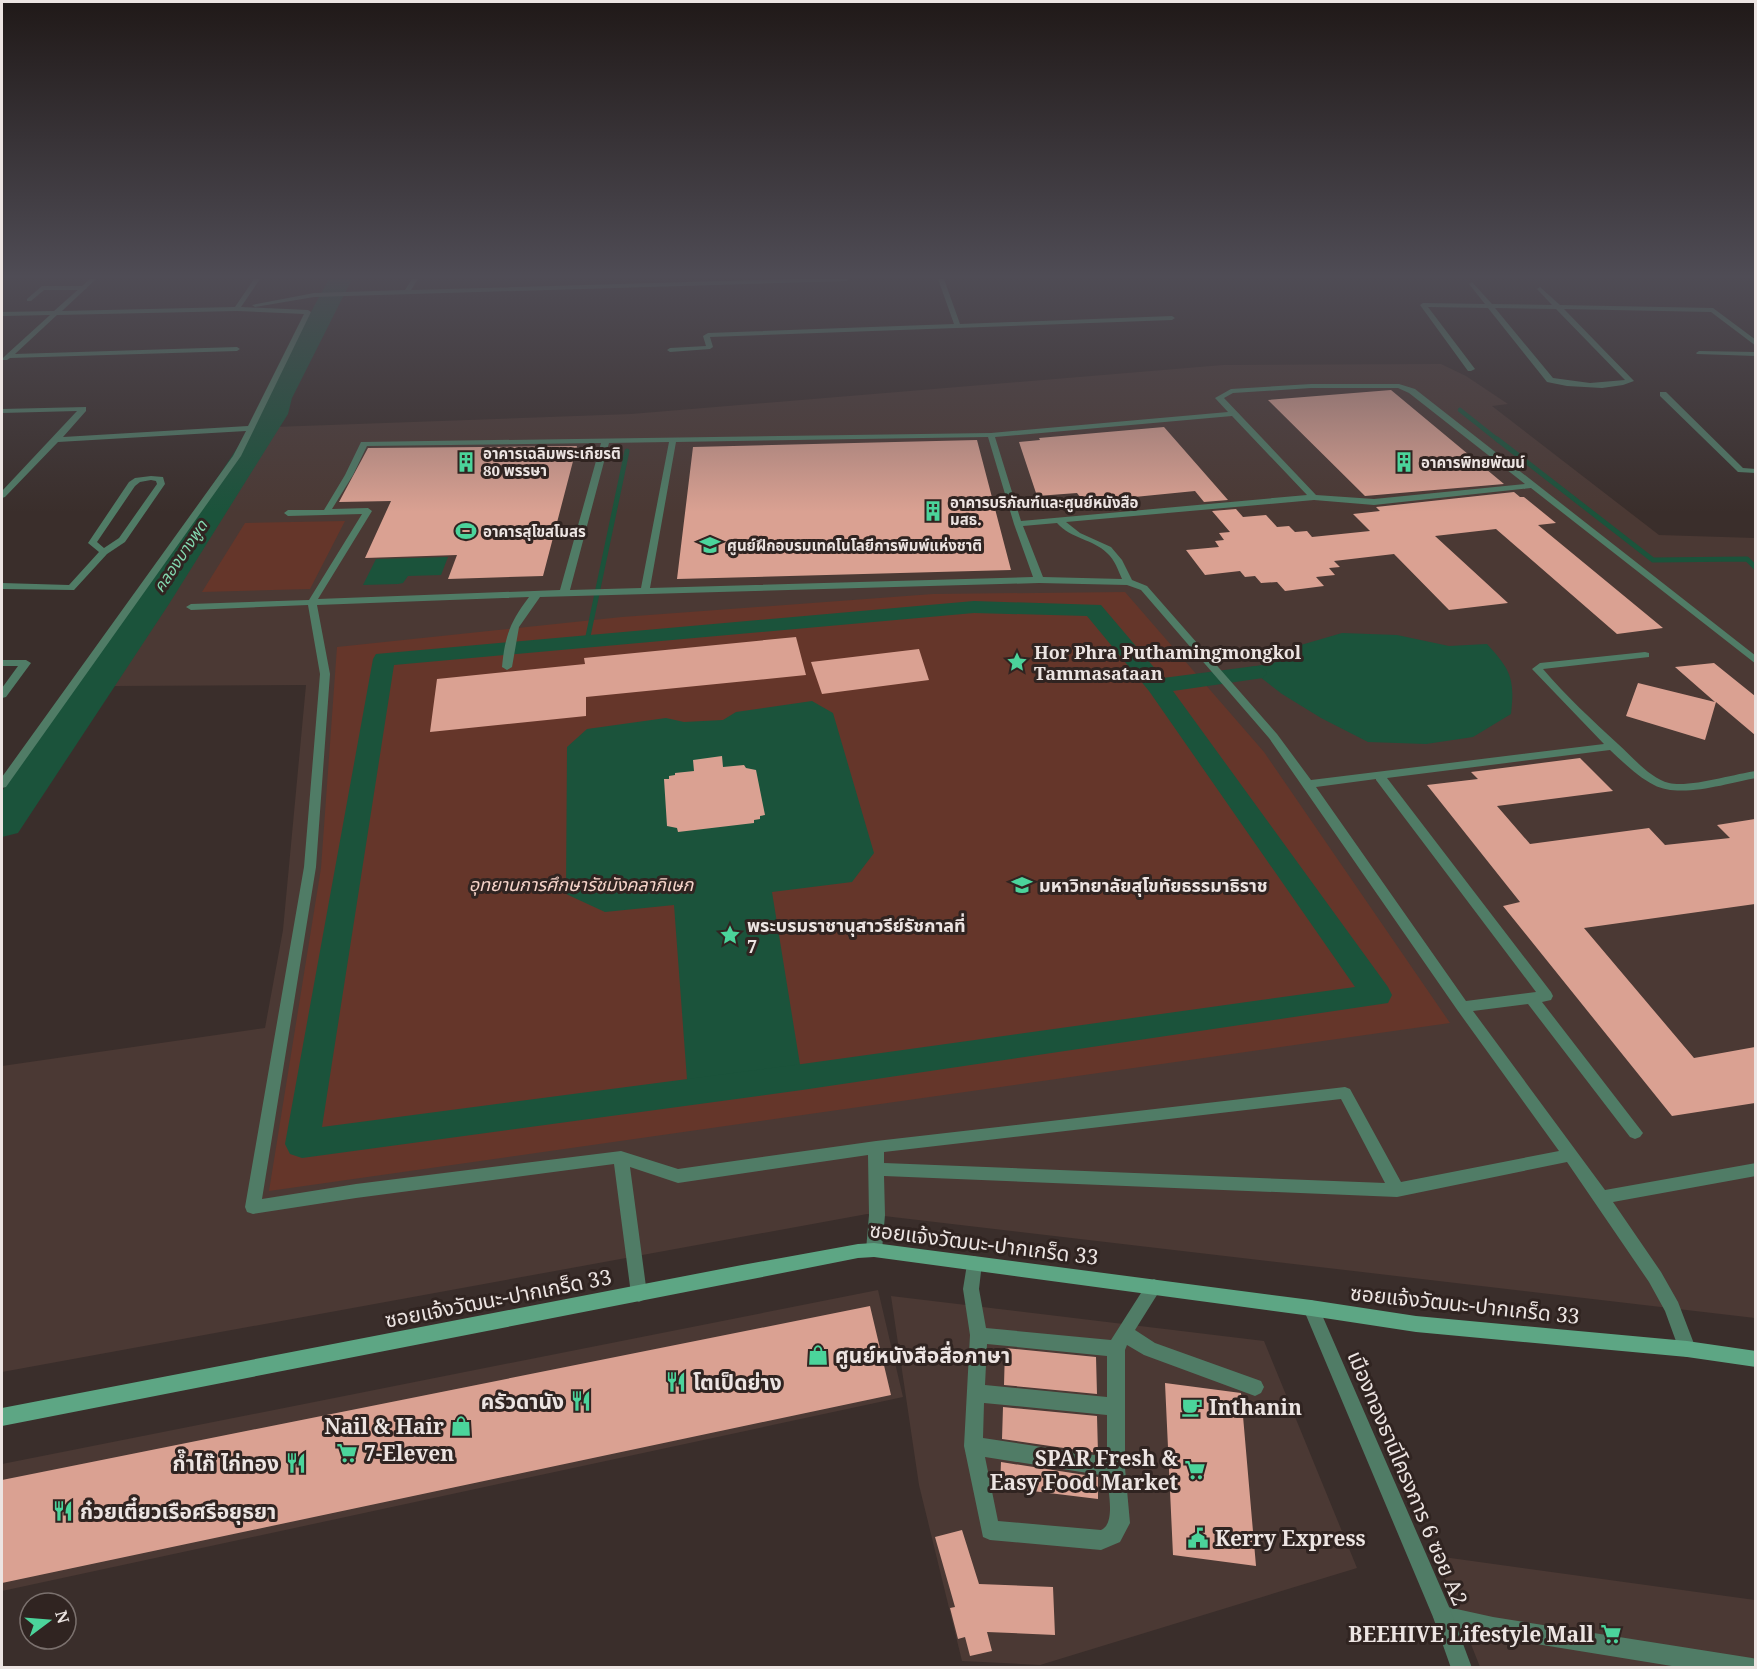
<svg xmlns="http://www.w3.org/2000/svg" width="1757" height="1669" font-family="'Noto Serif','Noto Sans Thai',serif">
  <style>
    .built { fill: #4b3934 }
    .green { fill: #65362a }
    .water { fill: #1b533b }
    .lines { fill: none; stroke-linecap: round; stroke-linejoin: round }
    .stream-far1 { stroke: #1b533b; stroke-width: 4.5 }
    .stream { stroke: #1b533b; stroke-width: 5 }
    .canal { fill: #1b533b; fill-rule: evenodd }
    .river { fill: #1b533b; fill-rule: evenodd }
    .building { fill: #daa192 }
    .lane { fill: #507c66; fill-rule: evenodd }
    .street { fill: #507c66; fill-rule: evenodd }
    .secondary { fill: #5da684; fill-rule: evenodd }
    .labels { text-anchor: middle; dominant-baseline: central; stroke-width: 6; stroke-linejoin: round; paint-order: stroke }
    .far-poi-label { font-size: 15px; font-weight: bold; fill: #ece4e2; stroke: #302421; text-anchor: start }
    .far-water-label { font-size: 16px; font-style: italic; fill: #83d8af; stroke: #302421 }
    .poi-label { font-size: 18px; font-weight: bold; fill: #ece4e2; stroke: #302421; text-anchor: start }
    .park-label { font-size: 18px; font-style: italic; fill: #f5d3c9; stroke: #302421 }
    .near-street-label { font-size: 21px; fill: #ece4e2; stroke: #302421 }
    .near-poi-label { font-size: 21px; font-weight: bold; fill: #ece4e2; stroke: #302421; text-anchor: start }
  </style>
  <rect width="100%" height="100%" fill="#3a2e2b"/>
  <path class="built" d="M1441 364 1466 376 1508 404 1492 406 1659 535 1755 538V1318L867 1214 2 1372V1066L265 1028 283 930 306 685 113 686 274 427 631 414 1223 365Z
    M878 1290 903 1397 2 1591V1464Z
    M891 1296 1264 1341 1357 1568 1040 1665 962 1661 919 1485Z
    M1436 1556 1755 1600V1667H1480Z"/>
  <path class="green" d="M345 521 310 589 202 592 245 523Z
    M1125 592 1264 752 1450 1023 269 1191 321 868 337 647 622 617 933 594Z"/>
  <path class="water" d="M448 557 441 575 408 576 403 583 398 584 363 585 376 559Z
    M1342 633 1397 635 1449 646 1487 644C1511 670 1515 679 1511 714L1473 737 1426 744 1368 742 1321 718 1282 694 1255 673 1251 667 1277 662 1294 647Z
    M812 701 833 713 874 853 852 882 772 892 802 1077 688 1093 674 905 605 912 566 894 567 747 587 729 666 718 684 722 723 720 736 712Z"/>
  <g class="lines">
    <path class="stream-far1" d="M1460 410 1499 441"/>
    <path class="stream" d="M1497 439 1653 560 1747 559 1756 568
      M587 641 627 451"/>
    <path class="canal" d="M974 601 1101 605 1163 678 1255 666 1263 668 1267 673 1263 678 1173 691 1388 987 1392 995 1388 1003 802 1090 302 1158 290 1154 285 1144 373 659 376 654ZM974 613 1087 616 1149 691 1355 987 802 1064 322 1127 394 665Z"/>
    <path class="river" d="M329 279H352L292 398 288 414 169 604 18 833 2 837V791L135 601 260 414 264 398Z"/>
  </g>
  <path class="building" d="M1391 390 1504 484 1365 496 1268 400Z
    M1164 427 1228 500 1204 502 1195 491 1084 502 1077 493 1037 496 1019 442 1040 440 1039 438Z
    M977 440 1011 570 677 579 693 447Z
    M577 446 543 576 448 579 457 555 365 558 391 501 339 502 368 448Z
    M1514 492 1520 497H1524L1556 523 1538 525 1663 628 1617 634 1496 529 1435 536 1508 603 1449 610 1394 554 1334 561 1340 567 1329 568 1335 575 1316 577 1324 586 1285 591 1277 582 1261 583 1255 576 1245 577 1240 571 1205 575 1186 550 1219 547 1215 541 1224 540 1219 533 1230 532 1212 511 1236 509 1243 517 1266 515 1277 527 1289 526 1295 532 1307 531 1312 537 1370 531 1353 514 1380 511 1376 507Z
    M796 637 806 675 586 697V716L430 732 437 679 585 664 584 658Z
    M919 649 929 680 822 694 811 662Z
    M1714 663 1755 696V735L1716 702 1705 740 1626 716 1638 683 1715 702 1675 667Z
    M722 756 723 767 744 765 746 768 756 770 765 815 760 816V819L754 820V823L678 832 677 828 667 826 664 779H669V776L675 775V773L694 771 693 760Z
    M1580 758 1613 791 1497 806 1530 844 1649 828 1665 845 1730 838 1717 825 1755 819V904L1584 928 1694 1058 1755 1047V1103L1672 1116 1503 906 1520 902 1427 785 1478 779 1471 772Z
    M870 1306 891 1395 2 1583V1480Z
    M1005 1348 1096 1357 1097 1394 1004 1385Z
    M1165 1383 1241 1393 1256 1566 1173 1555Z
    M1003 1407 1097 1416 1098 1453 1002 1439Z
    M1001 1462 1098 1477V1499L1000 1487Z
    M962 1530 979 1584 1053 1587 1055 1635 987 1632 992 1651 970 1656 965 1637 958 1639 950 1608 955 1607 935 1537Z"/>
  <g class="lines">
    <path class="lane" d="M42 286H84L87 288 84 290H44L31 301H27V299Z
      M1311 384H1399L1415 389 1756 656V664L1531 488 1374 505 1314 500 1066 522 1080 533 1111 547 1122 560 1132 580 1147 586 1277 734 1311 780 1604 744 1532 669 1540 663 1645 652 1649 653V657L1543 669C1566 696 1592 720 1618 744 1632 756 1649 778 1669 783 1689 788 1734 774 1756 771V778C1728 783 1680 799 1654 785 1638 777 1623 762 1610 750L1387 778 1551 992 1553 996 1551 1000 1542 1002 1640 1129 1643 1133 1640 1137 1635 1139 1630 1137 1528 1004 1473 1011 1605 1190 1756 1163V1176L1613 1202 1661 1272 1678 1302 1696 1349 1693 1355 1687 1357 1681 1355 1665 1311 1649 1282 1567 1162 1397 1197 884 1176 885 1215 882 1250 880 1255 874 1257 868 1255 866 1250 869 1215 868 1155 678 1183 630 1167 647 1294 645 1299 639 1302 633 1299 631 1294 614 1164 356 1198 253 1214 247 1212 245 1207 304 867 320 674 308 605 191 610 186 607 191 604 309 600 362 514 288 516 284 513 288 510H324L345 475 361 442 991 433 1228 412 1215 398 1231 389ZM1311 388H1398L1409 393 1525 484 1374 499 1316 495 1224 398 1233 393ZM1232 416 1307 495 1021 521 995 437ZM988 437 1014 524 1033 577 650 588 676 442ZM669 442 641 588 570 590 609 443ZM601 443 560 590 318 599 372 511 368 508 332 509 353 475 367 446ZM1057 523C1071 539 1093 539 1107 553 1115 560 1118 570 1122 579L1043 577 1023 526ZM1039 583 1127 585 1141 590 1269 738 1458 1011 1559 1151 1401 1182 1350 1089 1345 1087 876 1141 678 1169 621 1151 356 1184 262 1199 316 867 330 674 317 605 529 597C510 622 505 636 502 667L507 670 512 667 519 627 540 597ZM1376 779V780L1536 992 1466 1001 1316 787ZM1341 1099 1385 1183 884 1163V1152Z
      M974 1256 980 1258 982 1263 979 1289 986 1328 1111 1340 1148 1282 1154 1279 1160 1282 1162 1287 1135 1330 1155 1343 1261 1381 1264 1387 1261 1393 1255 1396 1144 1355 1127 1345 1125 1350V1468L1130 1523 1120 1542 1101 1550 990 1540 983 1537 964 1446 970 1335 963 1289 968 1258ZM987 1344 1107 1356V1397L985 1385ZM984 1403 1107 1415V1457L983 1438ZM985 1457 1107 1476C1108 1490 1116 1524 1101 1530L998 1521Z
      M1443 1606 1493 1617 1752 1658 1756 1659V1668H1684L1493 1637 1436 1623 1433 1616 1436 1609Z"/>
    <path class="street" d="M90 279H96L62 311 235 307 254 279H260L241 307 308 310 311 312 241 456 6 787 2 788V777L233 456 246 431 58 442 5 497 2 498V491L77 411 2 413V409L86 407V411L63 437 248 426 304 314 237 311 57 315 15 354 237 347 240 349 237 351 10 358 7 360H3L2 359 6 355 50 315 2 316V312L54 311Z
      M412 279H418L411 290 794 279H849L846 281 314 297 255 307 252 305 314 293 405 290Z
      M938 279H944L960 324 1172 316 1175 318 1172 320 710 337 713 347 710 349 670 352 667 350 670 348 706 346 703 336 708 333 954 324Z
      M1472 282 1492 304 1552 305 1537 289 1540 287 1560 305 1713 308 1756 340V346L1711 312 1564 309 1634 381 1623 385 1602 388 1567 386 1547 382 1488 308 1428 307 1475 369 1471 371H1468L1420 305 1423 303 1485 304 1469 284ZM1495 308 1556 309 1625 380 1590 383 1553 378Z
      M1699 351 1756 352V356L1697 354 1696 353Z
      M1660 392H1666L1743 468 1756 469V473L1738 472 1660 396Z
      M151 476 163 477 165 484 125 542 107 554 74 590 2 589V583L69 585 99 552 88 543 129 482 135 478ZM151 480 156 481 157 484 119 538 104 548 97 542 135 486 140 482Z
      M2 660H26L31 663 6 697 2 698V688L18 666H2Z
      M1311 1300 1317 1302 1319 1308 1450 1609 1472 1668H1451L1433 1617 1303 1308 1305 1302Z"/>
    <path class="secondary" d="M874 1243 1311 1300 1416 1316 1687 1341 1756 1351V1367L1687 1357 1416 1332 1311 1316 874 1257 858 1258 742 1281 2 1426V1408L742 1265 858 1244Z"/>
  </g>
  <linearGradient id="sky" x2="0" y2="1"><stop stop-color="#201918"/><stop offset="0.54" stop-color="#4f4c55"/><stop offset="1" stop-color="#4f4c55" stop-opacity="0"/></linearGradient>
  <rect width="1757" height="512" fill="url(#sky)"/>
  <defs>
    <g id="building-bare" transform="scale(1.62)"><path d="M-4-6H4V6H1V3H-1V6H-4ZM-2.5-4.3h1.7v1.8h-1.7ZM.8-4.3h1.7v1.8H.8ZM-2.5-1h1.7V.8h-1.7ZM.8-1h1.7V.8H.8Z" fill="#4bd49b" stroke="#302421" stroke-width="2.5" paint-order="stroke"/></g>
    <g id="stadium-bare" transform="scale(1.62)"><path d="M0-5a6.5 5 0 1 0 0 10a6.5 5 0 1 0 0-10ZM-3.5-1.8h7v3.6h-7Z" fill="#4bd49b" stroke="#302421" stroke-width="2.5" paint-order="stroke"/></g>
    <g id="university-bare" transform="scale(1.62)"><path d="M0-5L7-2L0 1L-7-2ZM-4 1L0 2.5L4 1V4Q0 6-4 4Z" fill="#4bd49b" stroke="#302421" stroke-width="2.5" paint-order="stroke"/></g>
    <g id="sight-bare" transform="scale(1.62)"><path d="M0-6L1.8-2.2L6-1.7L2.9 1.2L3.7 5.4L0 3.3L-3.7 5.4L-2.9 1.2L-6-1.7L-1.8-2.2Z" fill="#4bd49b" stroke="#302421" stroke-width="2.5" paint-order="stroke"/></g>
    <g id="shop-bare" transform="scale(1.62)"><path d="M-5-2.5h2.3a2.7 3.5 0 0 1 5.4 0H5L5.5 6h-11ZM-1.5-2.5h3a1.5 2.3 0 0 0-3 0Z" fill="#4bd49b" stroke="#302421" stroke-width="2.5" paint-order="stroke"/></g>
    <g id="restaurant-bare" transform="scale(1.62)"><path d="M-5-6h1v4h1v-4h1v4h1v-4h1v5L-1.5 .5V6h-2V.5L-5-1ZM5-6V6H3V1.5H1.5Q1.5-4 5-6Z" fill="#4bd49b" stroke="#302421" stroke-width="2.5" paint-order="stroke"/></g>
    <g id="cafe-bare" transform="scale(1.62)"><path d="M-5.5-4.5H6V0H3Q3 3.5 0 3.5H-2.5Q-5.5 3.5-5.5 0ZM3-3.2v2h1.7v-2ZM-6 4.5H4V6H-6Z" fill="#4bd49b" stroke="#302421" stroke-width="2.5" paint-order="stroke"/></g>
    <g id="supermarket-bare" transform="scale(1.62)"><path d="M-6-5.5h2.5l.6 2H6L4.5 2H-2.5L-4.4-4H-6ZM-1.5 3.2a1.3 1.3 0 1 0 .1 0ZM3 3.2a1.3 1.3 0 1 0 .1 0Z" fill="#4bd49b" stroke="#302421" stroke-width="2.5" paint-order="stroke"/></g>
    <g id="civic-bare" transform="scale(1.62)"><path d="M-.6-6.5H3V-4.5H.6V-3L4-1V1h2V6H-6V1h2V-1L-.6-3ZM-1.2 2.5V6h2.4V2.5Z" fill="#4bd49b" stroke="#302421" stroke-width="2.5" paint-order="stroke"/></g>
  </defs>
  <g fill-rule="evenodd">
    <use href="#building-bare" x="466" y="462"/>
    <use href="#building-bare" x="1404" y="462"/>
    <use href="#building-bare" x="933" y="511"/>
    <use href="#stadium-bare" x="466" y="531"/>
    <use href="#university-bare" x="710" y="545"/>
    <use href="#sight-bare" x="1017" y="662"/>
    <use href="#university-bare" x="1022" y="885"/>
    <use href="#sight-bare" x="730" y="935"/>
    <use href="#shop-bare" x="818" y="1355"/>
    <use href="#restaurant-bare" x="676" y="1382"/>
    <use href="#restaurant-bare" x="581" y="1401"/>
    <use href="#cafe-bare" x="1192" y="1407"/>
    <use href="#shop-bare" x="461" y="1426"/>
    <use href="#supermarket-bare" x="347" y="1453"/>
    <use href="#restaurant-bare" x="296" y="1463"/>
    <use href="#supermarket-bare" x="1195" y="1470"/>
    <use href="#restaurant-bare" x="63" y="1511"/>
    <use href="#civic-bare" x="1198" y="1538"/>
    <use href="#supermarket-bare" x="1611" y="1634"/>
  </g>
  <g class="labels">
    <g class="far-poi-label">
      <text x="483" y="453">อาคารเฉลิมพระเกียรติ<tspan x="483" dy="17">80 พรรษา</tspan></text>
      <text x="1421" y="462">อาคารพิทยพัฒน์</text>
      <text x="950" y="502">อาคารบริภัณฑ์และศูนย์หนังสือ<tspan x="950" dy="17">มสธ.</tspan></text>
      <text x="483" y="531">อาคารสุโขสโมสร</text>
      <text x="727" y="545">ศูนย์ฝึกอบรมเทคโนโลยีการพิมพ์แห่งชาติ</text>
    </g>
    <g class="far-water-label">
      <text transform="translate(180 556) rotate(-56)">คลองบางพูด</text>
    </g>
    <g class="poi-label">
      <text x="1034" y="652">Hor Phra Puthamingmongkol<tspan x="1034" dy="21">Tammasataan</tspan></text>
      <text x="1039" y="885">มหาวิทยาลัยสุโขทัยธรรมาธิราช</text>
      <text x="747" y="925">พระบรมราชานุสาวรีย์รัชกาลที่<tspan x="747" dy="21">7</tspan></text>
    </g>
    <g class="park-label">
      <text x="581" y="884">อุทยานการศึกษารัชมังคลาภิเษก</text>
    </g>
    <g class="near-street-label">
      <text transform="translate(984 1243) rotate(7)">ซอยแจ้งวัฒนะ-ปากเกร็ด 33</text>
      <text transform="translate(498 1298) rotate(-11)">ซอยแจ้งวัฒนะ-ปากเกร็ด 33</text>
      <text transform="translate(1465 1304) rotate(6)">ซอยแจ้งวัฒนะ-ปากเกร็ด 33</text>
      <text transform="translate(1408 1478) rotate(67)">เมืองทองธานีโครงการ 6 ซอย A2</text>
    </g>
    <g class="near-poi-label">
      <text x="835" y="1355">ศูนย์หนังสือสื่อภาษา</text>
      <text x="693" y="1382">โตเป็ดย่าง</text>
      <text x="564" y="1401" text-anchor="end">ครัวดานัง</text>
      <text x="1209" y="1407">Inthanin</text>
      <text x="444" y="1426" text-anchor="end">Nail &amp; Hair</text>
      <text x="364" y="1453">7-Eleven</text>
      <text x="1178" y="1458" text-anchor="end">SPAR Fresh &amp;<tspan x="1178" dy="24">Easy Food Market</tspan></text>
      <text x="279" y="1463" text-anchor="end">ก๊ำไก๊ ไก่ทอง</text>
      <text x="80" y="1511">ก๋วยเตี๋ยวเรือศรีอยุธยา</text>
      <text x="1215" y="1538">Kerry Express</text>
      <text x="1594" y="1634" text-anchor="end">BEEHIVE Lifestyle Mall</text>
    </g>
  </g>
  <rect width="1757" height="1669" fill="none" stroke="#ece4e2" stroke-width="6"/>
  <g transform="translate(48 1621) rotate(74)"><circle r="28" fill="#302421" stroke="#7b716e" stroke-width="1.5"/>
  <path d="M0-4.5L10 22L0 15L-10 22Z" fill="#4bd49b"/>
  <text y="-9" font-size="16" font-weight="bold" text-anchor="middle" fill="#ece4e2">N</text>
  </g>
</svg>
